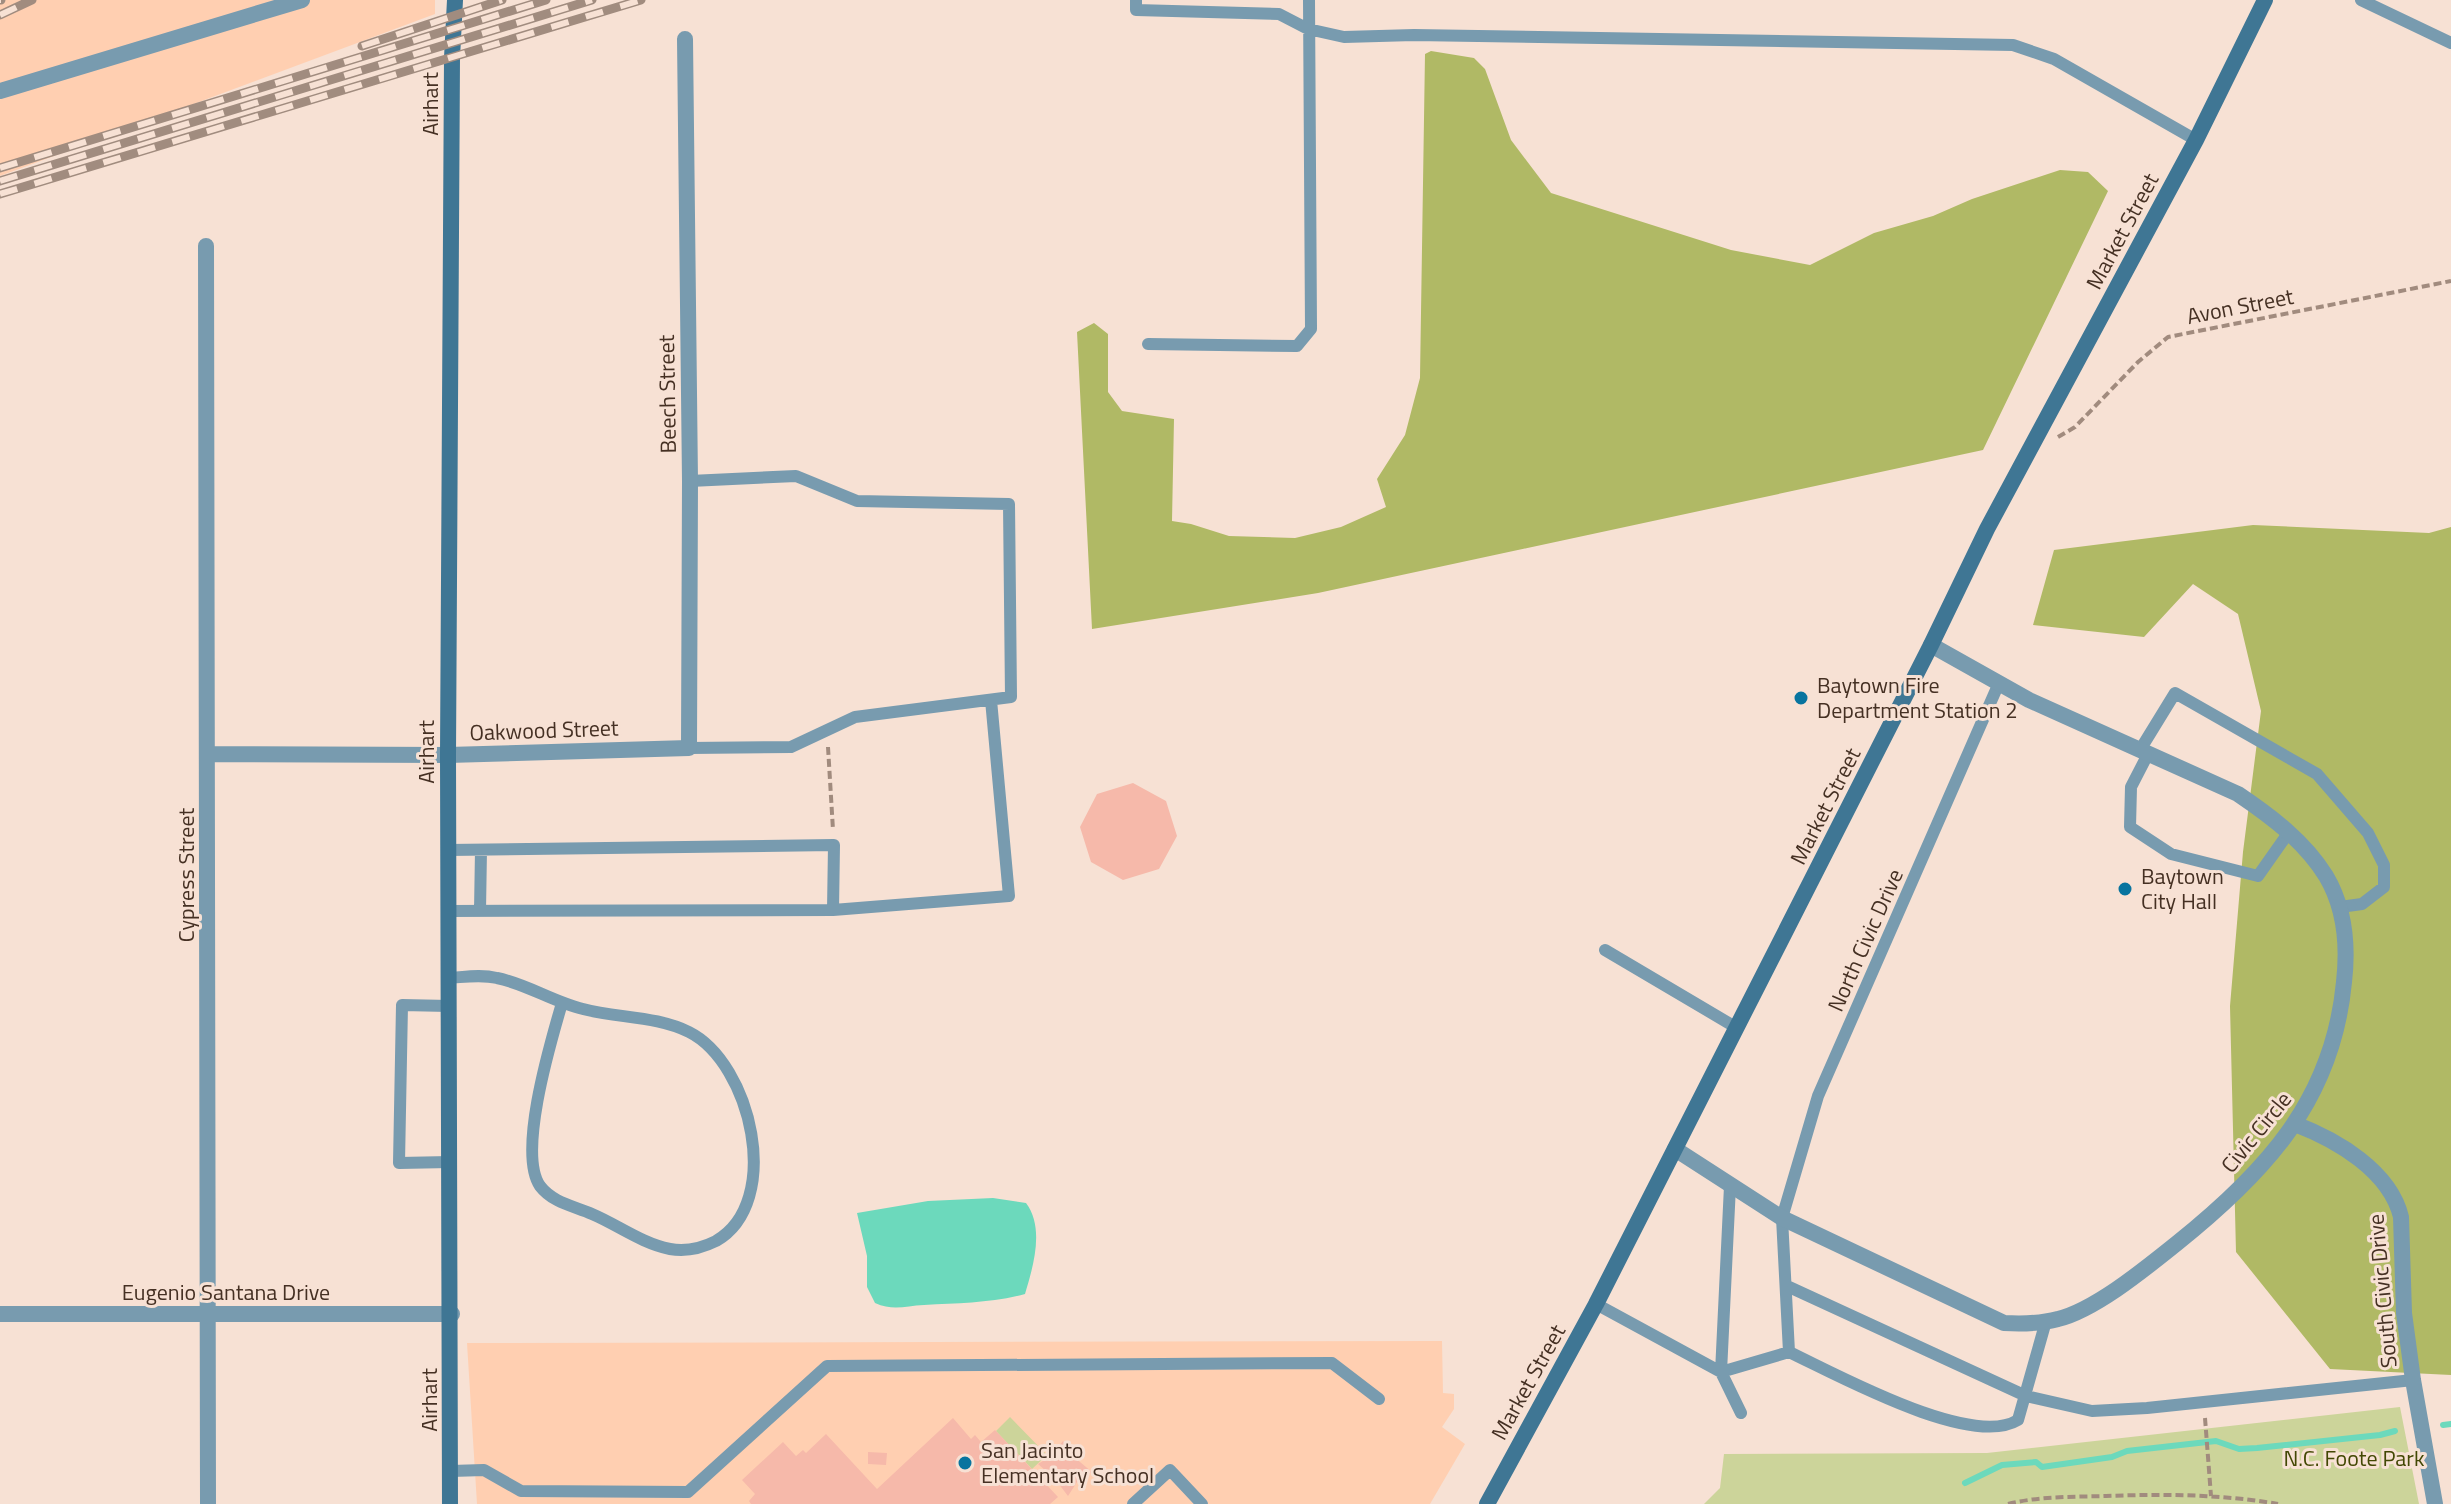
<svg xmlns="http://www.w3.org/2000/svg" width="2451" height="1504" font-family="'Titillium Web',sans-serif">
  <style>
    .built { fill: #ffcfb1 }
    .green { fill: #ccd49a }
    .forest { fill: #b0b965 }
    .water { fill: #6cd9bc }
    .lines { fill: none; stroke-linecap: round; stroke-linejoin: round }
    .stream { stroke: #6cd9bc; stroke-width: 6 }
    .building { fill: #f6b9aa }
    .path { stroke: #a18b7e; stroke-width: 4; stroke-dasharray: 8 4; stroke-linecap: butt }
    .lane { stroke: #789baf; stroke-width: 12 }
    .street { stroke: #789baf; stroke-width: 16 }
    .secondary { stroke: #3f7694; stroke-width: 16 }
    .rail-casing { stroke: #a18c7f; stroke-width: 9 }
    .rail { stroke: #f7e1d4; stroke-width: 6; stroke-dasharray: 18; stroke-linecap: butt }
    .poi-dot { fill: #08749f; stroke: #f7e1d4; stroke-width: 3 }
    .labels { text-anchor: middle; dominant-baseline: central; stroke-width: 6; stroke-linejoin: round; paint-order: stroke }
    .street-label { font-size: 22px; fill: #453023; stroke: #f7e1d4 }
    .poi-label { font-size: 22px; fill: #453023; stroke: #f7e1d4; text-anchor: start }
    .park-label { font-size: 22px; fill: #434804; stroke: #f7e1d4 }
  </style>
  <rect width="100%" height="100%" fill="#f7e1d4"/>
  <path class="built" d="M0 0H435V14L0 176Z
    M1442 1341 1443 1393 1454 1394V1409L1442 1427 1465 1444 1430 1504H477L467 1343Z"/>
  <path class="green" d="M2400 1407 2419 1504H1704L1720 1488 1724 1454 1987 1453Z
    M1010 1417 1047 1455 1032 1469 996 1431Z"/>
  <path class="forest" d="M1431 51 1474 58 1485 69 1511 140 1551 193 1731 250 1810 265 1874 233 1933 216 1972 199 2060 170 2088 172 2108 191 1983 450 1318 593 1092 629 1077 332 1094 323 1108 334V392L1122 411 1174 419 1172 521 1191 524 1229 536 1295 538 1341 527 1386 507 1377 479 1405 435 1420 378 1425 54Z
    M2253 525 2429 533 2451 527V1375L2330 1369 2236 1252 2230 1006 2243 852 2261 711 2238 614 2193 584 2144 637 2033 625 2054 550Z"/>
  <path class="water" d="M993 1198 1026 1203C1045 1228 1033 1267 1025 1294 992 1303 959 1303 924 1305 905 1306 893 1311 875 1303L867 1287V1256L857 1213 928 1201Z"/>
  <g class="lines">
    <path class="stream" d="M2443 1425 2451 1424
      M1965 1483 2002 1465 2036 1462 2042 1467 2112 1457 2127 1451 2216 1441 2239 1449 2257 1448 2380 1435 2395 1431"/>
  </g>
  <path class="building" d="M1133 783 1166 801 1177 836 1159 869 1123 880 1091 862 1080 827 1097 794Z
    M953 1418 971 1439 975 1435 981 1442 995 1430 1058 1497 1050 1504H751L749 1501 755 1494 742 1480 783 1442 796 1456 803 1450 806 1453 826 1434 877 1489Z
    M1063 1441 1074 1457 1092 1472 1077 1482 1068 1496 1055 1479 1038 1464 1051 1456Z
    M868 1452 887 1453 886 1465 868 1464Z"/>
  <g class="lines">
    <path class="path" d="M2058 437 2075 427 2138 362 2168 337 2451 281
      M828 747 833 830
      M2205 1418 2211 1496
      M2008 1504C2040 1496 2073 1497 2106 1496 2164 1494 2221 1494 2278 1504"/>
    <path class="lane" d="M1136 0V10L1279 14 1308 29 1344 37 1414 35 2013 45 2054 59 2196 140
      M2361 0 2451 43
      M1148 344 1297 346 1311 329 1309 0
      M689 748 791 747 855 717 1011 697 1009 504 857 501 796 476 690 481
      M2140 750 2175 693 2317 774 2368 833 2384 865V887L2362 904 2340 907
      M2148 754 2131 787 2130 827 2171 854 2258 876 2289 832
      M448 850 834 845 833 910 449 911
      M833 910 1009 896 991 700
      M480 911 481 850
      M1605 950 1737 1028
      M449 978C465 977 481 974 497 978 527 984 553 1002 583 1009 617 1018 657 1016 689 1032 751 1063 784 1202 716 1241 702 1248 686 1252 670 1249 641 1243 618 1225 592 1214 574 1206 553 1203 540 1186 517 1153 551 1041 562 1003
      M449 1006 402 1005 399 1163 450 1162
      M1730 1186 1721 1372 1741 1413
      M1787 1286 2026 1396 2092 1411 2147 1408 2413 1380
      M1596 1304 1721 1372 1789 1352C1836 1374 1971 1449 2018 1420L2046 1321
      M1789 1352 1782 1218 1818 1096 1999 683
      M451 1471 484 1470 521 1491 688 1492 827 1366 1332 1363 1379 1399
      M1133 1504 1170 1470 1202 1504"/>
    <path class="street" d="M0 91 302 0
      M206 246 208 1504
      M208 754 448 755 689 748 690 481 685 39
      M2295 1124C2337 1140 2390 1171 2401 1217L2404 1313 2413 1380 2435 1504
      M1675 1149 1782 1218 2004 1323C2023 1324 2040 1324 2058 1319 2095 1310 2146 1268 2176 1244 2265 1173 2333 1100 2344 982 2348 947 2345 908 2326 876 2304 841 2272 817 2238 794L2029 700 1931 645
      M0 1314H452"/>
    <path class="secondary" d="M450 1504 448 755 452 58 455 0
      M1487 1504 1596 1304 1931 645 1987 529 2196 140 2265 0"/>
    <g class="rail-casing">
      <path id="rail" d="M0 0H1
        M0 15 32 0
        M362 46 502 0
        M0 168 546 0
        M0 181 592 0
        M0 194 641 0"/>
    </g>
    <use href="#rail" class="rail"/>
  </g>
  <g class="poi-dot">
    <circle cx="1801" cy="698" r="8"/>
    <circle cx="2125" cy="889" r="8"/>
    <circle cx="965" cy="1463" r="8"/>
  </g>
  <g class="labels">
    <g class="street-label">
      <text transform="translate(430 104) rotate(-90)">Airhart</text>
      <text transform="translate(2122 231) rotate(-62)">Market Street</text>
      <text transform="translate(2240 306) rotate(-11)">Avon Street</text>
      <text transform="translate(667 394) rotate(-91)">Beech Street</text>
      <text transform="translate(544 730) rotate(-2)">Oakwood Street</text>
      <text transform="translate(426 752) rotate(-90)">Airhart</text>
      <text transform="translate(1825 806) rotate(-63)">Market Street</text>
      <text transform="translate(186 875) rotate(-90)">Cypress Street</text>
      <text transform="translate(1865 940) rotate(-66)">North Civic Drive</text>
      <text transform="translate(2256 1132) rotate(-51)">Civic Circle</text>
      <text transform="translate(2382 1291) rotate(-95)">South Civic Drive</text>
      <text x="226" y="1292">Eugenio Santana Drive</text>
      <text transform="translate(1528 1382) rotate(-61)">Market Street</text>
      <text transform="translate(429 1400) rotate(-90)">Airhart</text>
    </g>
    <g class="poi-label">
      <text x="1817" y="685">Baytown Fire<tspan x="1817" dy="25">Department Station 2</tspan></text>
      <text x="2141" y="876">Baytown<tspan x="2141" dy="25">City Hall</tspan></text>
      <text x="981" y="1450">San Jacinto<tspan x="981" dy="25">Elementary School</tspan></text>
    </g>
    <g class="park-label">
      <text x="2354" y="1458">N.C. Foote Park</text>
    </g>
  </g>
</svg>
